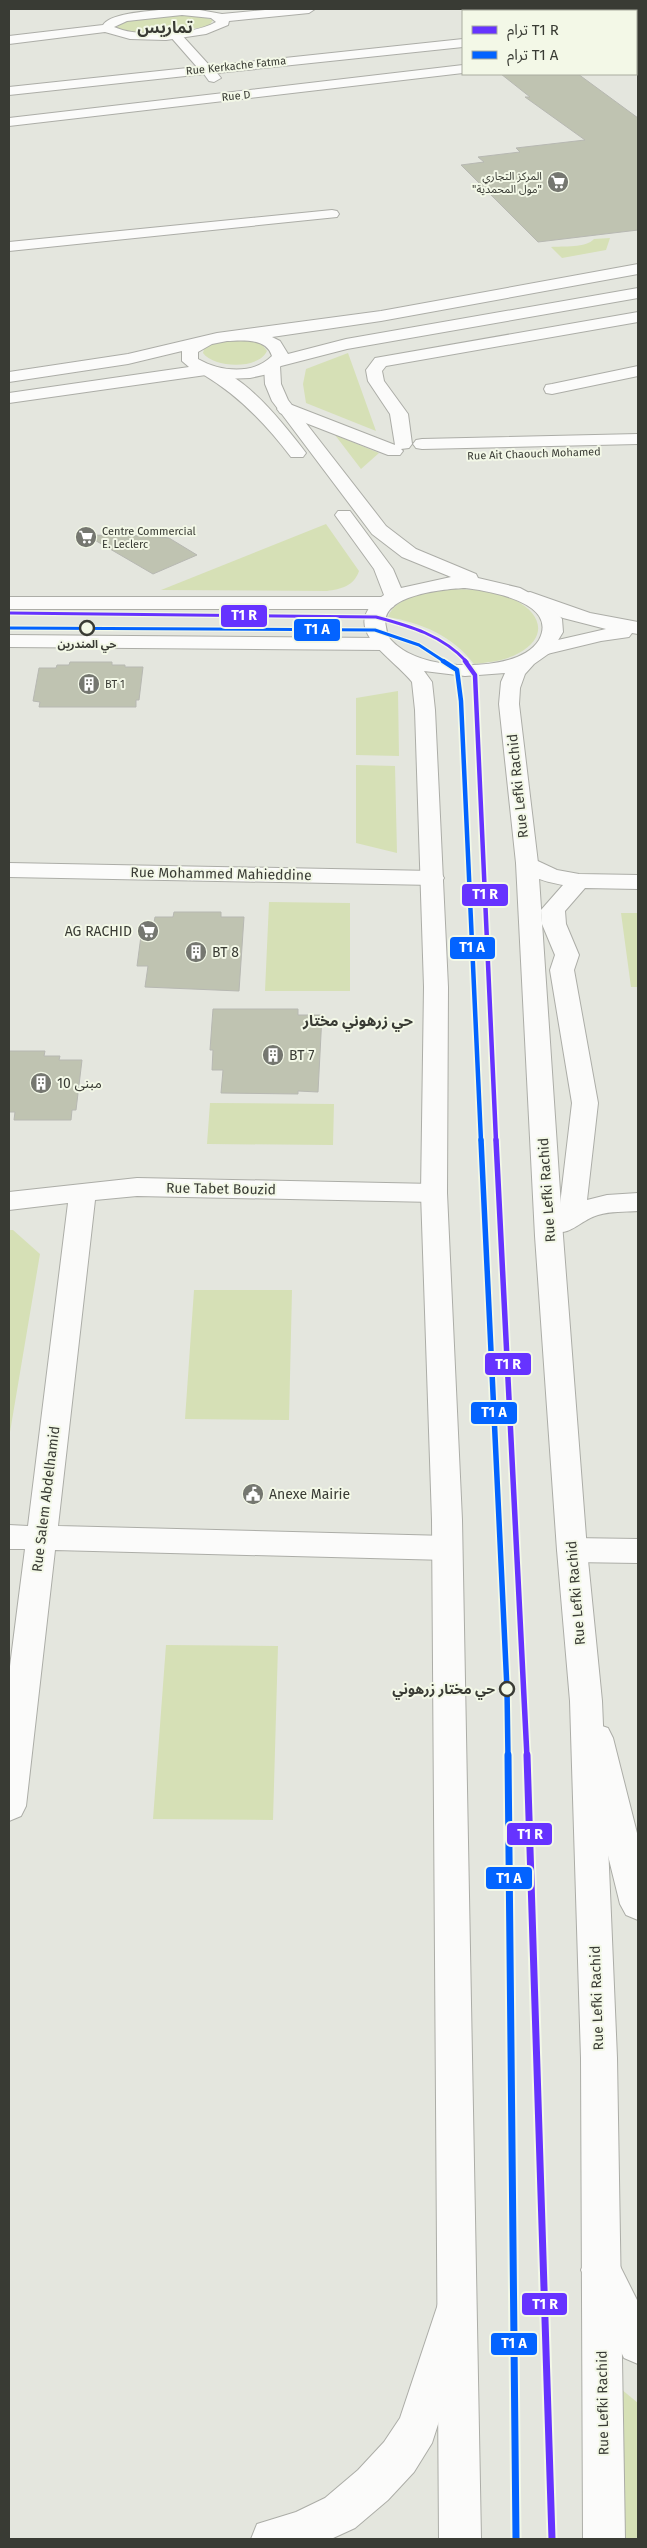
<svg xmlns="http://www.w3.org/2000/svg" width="647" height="2548" font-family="'Fira Sans','Noto Sans Arabic',sans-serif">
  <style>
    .green { fill: #d6e0b6 }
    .building { fill: #bfc3b1; stroke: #b7b8b2 }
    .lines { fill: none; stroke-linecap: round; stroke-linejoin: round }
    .minor-casing { stroke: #acada7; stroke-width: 2 }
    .tertiary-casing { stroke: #acada7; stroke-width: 2 }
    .secondary-casing { stroke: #acada7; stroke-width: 2 }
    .primary-casing { stroke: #acada7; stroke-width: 2 }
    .motorway-casing { stroke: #acada7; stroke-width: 2 }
    .minor { fill: #fbfbfa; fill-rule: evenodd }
    .tertiary { fill: #fbfbfa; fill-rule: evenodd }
    .secondary { fill: #fbfbfa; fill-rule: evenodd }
    .primary { fill: #fbfbfa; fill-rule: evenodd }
    .motorway { fill: #fbfbfa; fill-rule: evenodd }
    .tram-1-far3-casing { stroke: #f3f8e7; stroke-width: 5.5 }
    .tram-1-far2-casing { stroke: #f3f8e7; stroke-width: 8 }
    .tram-1-far1-casing { stroke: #f3f8e7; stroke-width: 9 }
    .tram-1-casing { stroke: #f3f8e7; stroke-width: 11 }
    .tram-2-far3-casing { stroke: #f3f8e7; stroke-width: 5.5 }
    .tram-2-far2-casing { stroke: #f3f8e7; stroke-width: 8 }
    .tram-2-far1-casing { stroke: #f3f8e7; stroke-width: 9 }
    .tram-2-casing { stroke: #f3f8e7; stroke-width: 11 }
    .tram-1-far3 { stroke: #63f; stroke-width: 3 }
    .tram-1-far2 { stroke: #63f; stroke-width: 4.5 }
    .tram-1-far1 { stroke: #63f; stroke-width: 5.5 }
    .tram-1 { stroke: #63f; stroke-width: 7 }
    .tram-2-far3 { stroke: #0363ff; stroke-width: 3 }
    .tram-2-far2 { stroke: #0363ff; stroke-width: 4.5 }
    .tram-2-far1 { stroke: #0363ff; stroke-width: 5.5 }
    .tram-2 { stroke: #0363ff; stroke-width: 7 }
    .stop-dot { fill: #f3f8e7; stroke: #393b34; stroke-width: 2.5 }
    .labels { text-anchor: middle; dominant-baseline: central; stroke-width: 4; stroke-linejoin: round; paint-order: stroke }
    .far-street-label { font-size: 11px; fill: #393b34; stroke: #f3f8e7 }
    .far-poi-label { font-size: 11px; fill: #393b34; stroke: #f3f8e7; text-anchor: start }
    .far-stop-label { font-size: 11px; font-weight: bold; fill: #393b34; stroke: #f3f8e7 }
    .street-label { font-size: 14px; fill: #393b34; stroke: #f3f8e7 }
    .poi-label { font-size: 14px; fill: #393b34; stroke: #f3f8e7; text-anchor: start }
    .stop-label { font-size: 14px; font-weight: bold; fill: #393b34; stroke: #f3f8e7; text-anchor: end }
    .neighbourhood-label { font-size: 15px; font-weight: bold; fill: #393b34; stroke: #f3f8e7 }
    .far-district-label { font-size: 16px; font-weight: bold; fill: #393b34; stroke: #f3f8e7 }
    .line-badge { stroke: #f3f8e7; stroke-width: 2 }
    .badge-label { font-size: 14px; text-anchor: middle; font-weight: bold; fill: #fff }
  </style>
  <rect width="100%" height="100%" fill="#e4e6de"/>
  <path class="green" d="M189 13 213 20 208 27 151 33 121 32 117 27C125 16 174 15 189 13Z
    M610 238 606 250 562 258 551 247C563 246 586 248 594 239Z
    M244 339 261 343 267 351C258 370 214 368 203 353L204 349 214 341Z
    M348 353 376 431 306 403 303 384 306 369Z
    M335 435 379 453 361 469Z
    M326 524 359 571C354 586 341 589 327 591L161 590Z
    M443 589C467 589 493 589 515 600 542 614 548 637 519 653 505 661 489 662 474 664 453 636 422 623 388 617 395 597 426 593 443 589Z
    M398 691 399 756 356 755V698Z
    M356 765 395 766 397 853 356 843Z
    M269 902 350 903V991H265Z
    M621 913H638V987H631Z
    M210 1103 334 1104 333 1145 207 1144Z
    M9 1230H13L40 1254 9 1438Z
    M194 1290H292L289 1420 185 1419Z
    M166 1645 278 1646 273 1820 153 1819Z
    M621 2389 638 2403V2539H621Z"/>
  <path class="building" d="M501 74H578L638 118V230L538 242 461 165 484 162 478 157 520 152 516 148 585 140 525 97H530Z
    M86 535 153 536 169 538 197 555 153 574Z
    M70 662H112V665H125V667H143L139 700H136V707H39L40 702 33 701 39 668H56L57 665H69Z
    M174 912H221V917H244L239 991 145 987 148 966H137L141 936H145L146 928H153L155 917H173Z
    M213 1009H298V1015H322L318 1092 298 1091V1094L221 1093 223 1070H212L213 1050H210Z
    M9 1051H45L44 1056H60L59 1060H82L76 1110H72L71 1120H14L15 1112H9Z"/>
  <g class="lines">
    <g class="minor-casing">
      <path id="minor" d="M500 9H515L516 11H501Z
        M638 19V27L636 28V20Z
        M175 31 179 32 210 66 463 39V47L217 73 221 78 214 82 209 81 204 74 9 95V87L197 67 169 35Z
        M463 65V73L9 126V118Z
        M332 210 337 211 339 214 337 217 9 251V242Z
        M638 312V322L386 366 382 371 384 381 408 414 412 444 409 448 401 449 403 451 400 455H388L280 413 277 409 280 405H292L395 445 390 414 368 381 366 370 375 358Z
        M638 366V376L552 394 546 393 544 389 546 385 552 384Z
        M638 434V444L422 449 416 448 413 444 416 440 422 439Z
        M530 592 590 613 638 622V634L632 633 629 637 601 641 543 655 536 653 533 649 536 645 606 629 563 618 523 602 520 598 523 594Z
        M9 597H386L393 599 396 603 393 607 386 609H9Z
        M9 635 383 638 390 640 393 644 390 648 383 650 9 647Z
        M527 856 557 870 579 874 638 875V889L585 888 565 911 566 924 579 955 574 970 598 1103 587 1200 607 1195 638 1193V1211C625 1212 611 1211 598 1215 580 1220 571 1237 551 1231L548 1225 559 1213 572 1103 550 970 555 955 542 924 541 910 563 885C547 882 525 877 516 863L519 858Z
        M9 863 433 871 441 873 444 878 441 883 433 885 9 877Z
        M137 1178 434 1184 443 1187 447 1193 443 1199 434 1202 137 1196 95 1200 58 1526 447 1536 458 1540 462 1548 458 1556 447 1560 55 1550 26 1806 21 1816 9 1821V1674L25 1549H9V1525L28 1526 68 1203 9 1210V1192Z
        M572 1538 638 1539V1563L572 1562 561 1558 557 1550 561 1542Z
        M596 1724 608 1728 613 1738 638 1837V1920L626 1915 620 1904 579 1738 584 1728Z"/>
    </g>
    <g class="tertiary-casing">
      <path id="tertiary" d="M170 9H194L222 14 276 9H315L309 13 229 21 228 25 206 34 166 40 130 39 105 32 9 44V36L103 25C111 12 155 11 170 9ZM182 15 211 18 216 22C193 35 138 38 114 27L127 21Z"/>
    </g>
    <g class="secondary-casing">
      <path id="secondary" d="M272 361 280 366 281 384 288 400 386 526 416 549 476 574 478 578 520 588 550 604 562 619 563 632 551 652 534 664 525 674 520 688 519 704 538 863 563 1236 587 1550 602 1701 617 2058 625 2539H583L581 2058 570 1701 557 1550 535 1236 516 863 499 704 501 682 505 673 465 676 424 671 432 682 435 710 448 987 447 1193 462 1520 481 2539H439L432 1520 421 1193 424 987 415 710 412 682C393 657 334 627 384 595L374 569 335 515 338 511H350L393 569 401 588 451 577 402 557 372 534 272 401 265 384 264 366ZM465 588C489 591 559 602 539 640 533 650 520 657 508 660 475 669 418 668 392 641 388 637 387 633 386 627 378 595 444 589 465 588Z
        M210 366C245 375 282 422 303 449L306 453 303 457H291C266 424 239 396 204 375L202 371 204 367Z"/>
    </g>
    <g class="primary-casing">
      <path id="primary" d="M638 264V274L381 321 272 337 280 341 288 354 346 339 638 288V298L347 349 281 366 268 374 250 378 224 379 206 375 9 403V393L189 367 182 361V351L128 364 9 382V372L128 354 217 333 381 311ZM227 341C242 340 267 338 272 356 253 375 221 372 198 359V352L212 344Z"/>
    </g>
    <g class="motorway-casing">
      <path id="motorway" d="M601 2250 615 2256 638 2302V2364L624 2358 581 2270 587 2256Z
        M456 2286 470 2292 476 2306 432 2443 414 2472 388 2500 355 2528 331 2539H251L257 2524 296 2512 325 2498 358 2470 384 2442 400 2418 442 2292Z"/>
    </g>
    <use href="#minor" class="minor"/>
    <use href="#tertiary" class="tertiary"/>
    <use href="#secondary" class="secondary"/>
    <use href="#primary" class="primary"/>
    <use href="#motorway" class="motorway"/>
    <g class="tram-1-far3-casing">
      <path id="tram-1-far3" d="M9 613 376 617C410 626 442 635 467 662"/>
    </g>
    <g class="tram-1-far2-casing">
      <path id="tram-1-far2" d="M465 661 475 675 496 1141"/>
    </g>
    <g class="tram-1-far1-casing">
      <path id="tram-1-far1" d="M496 1140 527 1757"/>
    </g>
    <g class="tram-1-casing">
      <path id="tram-1" d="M527 1755 552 2539"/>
    </g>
    <g class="tram-2-far3-casing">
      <path id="tram-2-far3" d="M9 628 375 630 419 645 445 662"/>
    </g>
    <g class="tram-2-far2-casing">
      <path id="tram-2-far2" d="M443 661 457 670 461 701 481 1141"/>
    </g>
    <g class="tram-2-far1-casing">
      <path id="tram-2-far1" d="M481 1140 507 1689 508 1757"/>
    </g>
    <g class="tram-2-casing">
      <path id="tram-2" d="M508 1755 516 2539"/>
    </g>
    <use href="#tram-1-far3" class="tram-1-far3"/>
    <use href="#tram-1-far2" class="tram-1-far2"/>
    <use href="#tram-1-far1" class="tram-1-far1"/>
    <use href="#tram-1" class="tram-1"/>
    <use href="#tram-2-far3" class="tram-2-far3"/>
    <use href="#tram-2-far2" class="tram-2-far2"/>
    <use href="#tram-2-far1" class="tram-2-far1"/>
    <use href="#tram-2" class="tram-2"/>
  </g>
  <defs>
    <g id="supermarket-disc" transform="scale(1.125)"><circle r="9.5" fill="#757770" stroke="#f3f8e7"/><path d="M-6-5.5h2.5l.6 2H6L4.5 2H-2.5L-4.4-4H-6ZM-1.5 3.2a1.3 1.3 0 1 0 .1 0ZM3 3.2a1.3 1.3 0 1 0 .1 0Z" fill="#fff"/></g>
    <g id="building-disc" transform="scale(1.125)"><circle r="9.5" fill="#757770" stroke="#f3f8e7"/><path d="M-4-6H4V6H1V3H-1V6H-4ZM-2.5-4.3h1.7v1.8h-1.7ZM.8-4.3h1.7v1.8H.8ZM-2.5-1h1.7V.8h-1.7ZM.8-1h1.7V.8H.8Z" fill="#fff"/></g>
    <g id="civic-disc" transform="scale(1.125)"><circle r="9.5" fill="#757770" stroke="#f3f8e7"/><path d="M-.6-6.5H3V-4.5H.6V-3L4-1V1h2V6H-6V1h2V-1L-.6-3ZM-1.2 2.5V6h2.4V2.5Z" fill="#fff"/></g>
  </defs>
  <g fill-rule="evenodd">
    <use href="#supermarket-disc" x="558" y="182"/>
    <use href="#supermarket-disc" x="86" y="537"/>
    <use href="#building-disc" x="89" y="684"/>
    <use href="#supermarket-disc" x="148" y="931"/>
    <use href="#building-disc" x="196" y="952"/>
    <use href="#building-disc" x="273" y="1055"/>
    <use href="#building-disc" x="41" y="1083"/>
    <use href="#civic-disc" x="253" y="1494"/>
  </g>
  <g class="stop-dot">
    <circle cx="87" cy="628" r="7"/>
    <circle cx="507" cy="1689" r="7"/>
  </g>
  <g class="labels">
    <g class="far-street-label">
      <text transform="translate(236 66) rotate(-6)">Rue Kerkache Fatma</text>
      <text transform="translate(236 96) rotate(-6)">Rue D</text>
      <text transform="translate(534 454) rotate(-2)">Rue Ait Chaouch Mohamed</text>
    </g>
    <g class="far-poi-label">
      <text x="542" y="176" text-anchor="end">المركز التجاري<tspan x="542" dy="13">"مول المحمدية"</tspan></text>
      <text x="102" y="531">Centre Commercial<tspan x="102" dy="13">E. Leclerc</tspan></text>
      <text x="105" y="684">BT 1</text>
    </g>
    <g class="far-stop-label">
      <text x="87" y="644">حي المندرين</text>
    </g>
    <g class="street-label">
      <text transform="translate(518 786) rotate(-96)">Rue Lefki Rachid</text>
      <text transform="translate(221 874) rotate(1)">Rue Mohammed Mahieddine</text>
      <text transform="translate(221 1189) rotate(1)">Rue Tabet Bouzid</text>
      <text transform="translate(547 1190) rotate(-94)">Rue Lefki Rachid</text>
      <text transform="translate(46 1499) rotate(-83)">Rue Salem Abdelhamid</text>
      <text transform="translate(576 1593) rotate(-95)">Rue Lefki Rachid</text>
      <text transform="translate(597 1998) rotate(-92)">Rue Lefki Rachid</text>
      <text transform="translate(603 2403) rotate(-91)">Rue Lefki Rachid</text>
    </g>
    <g class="poi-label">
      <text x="132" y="931" text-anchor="end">AG RACHID</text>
      <text x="212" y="952">BT 8</text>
      <text x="289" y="1055">BT 7</text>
      <text x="57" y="1083">مبنى 10</text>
      <text x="269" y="1494">Anexe Mairie</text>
    </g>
    <g class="stop-label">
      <text x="495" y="1689">حي مختار زرهوني</text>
    </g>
    <g class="neighbourhood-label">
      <text x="358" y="1021">حي زرهوني مختار</text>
    </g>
    <g class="far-district-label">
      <text x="165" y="27">تماريس</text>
    </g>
  </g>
  <g class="line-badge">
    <rect x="220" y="604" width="48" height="24" rx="5" fill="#63f"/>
    <rect x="293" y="618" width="48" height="24" rx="5" fill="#0363ff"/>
    <rect x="461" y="883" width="48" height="24" rx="5" fill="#63f"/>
    <rect x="449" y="936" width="47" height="24" rx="5" fill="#0363ff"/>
    <rect x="484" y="1352" width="48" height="24" rx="5" fill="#63f"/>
    <rect x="470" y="1401" width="48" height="24" rx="5" fill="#0363ff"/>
    <rect x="506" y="1822" width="47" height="24" rx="5" fill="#63f"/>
    <rect x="485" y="1866" width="48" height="24" rx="5" fill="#0363ff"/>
    <rect x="521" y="2292" width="47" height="24" rx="5" fill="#63f"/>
    <rect x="490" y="2332" width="48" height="24" rx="5" fill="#0363ff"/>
  </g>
  <g class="badge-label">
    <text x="244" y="620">T1 R</text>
    <text x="317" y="634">T1 A</text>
    <text x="485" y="899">T1 R</text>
    <text x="472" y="952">T1 A</text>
    <text x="508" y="1369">T1 R</text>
    <text x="494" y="1417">T1 A</text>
    <text x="530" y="1839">T1 R</text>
    <text x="509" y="1883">T1 A</text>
    <text x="545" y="2309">T1 R</text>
    <text x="514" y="2348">T1 A</text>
  </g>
  <rect width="647" height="2548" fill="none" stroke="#393b34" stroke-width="20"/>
  <rect x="462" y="10" width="175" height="65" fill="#f3f8e7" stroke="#a9ac9f"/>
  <rect x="472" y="26" width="25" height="8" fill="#6633ff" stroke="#a9ac9f"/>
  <text x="507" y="35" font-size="15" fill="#393b34">ترام T1 R</text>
  <rect x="472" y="51" width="25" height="8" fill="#0363ff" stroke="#a9ac9f"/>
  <text x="507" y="60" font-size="15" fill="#393b34">ترام T1 A</text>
</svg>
